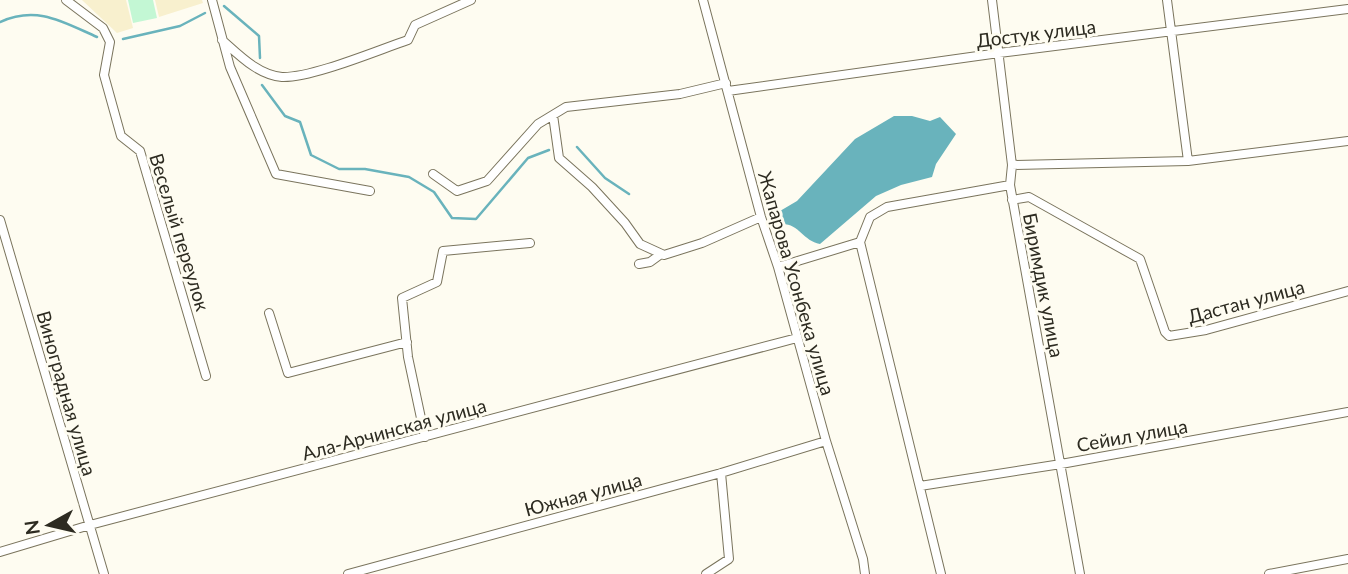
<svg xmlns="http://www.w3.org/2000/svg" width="1348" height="574" font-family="Lato,sans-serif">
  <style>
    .built { fill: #f8f0ce }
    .green { fill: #c3f7d4 }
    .water { fill: #69b3bc }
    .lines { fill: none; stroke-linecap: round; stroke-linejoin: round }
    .stream { stroke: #69b3bc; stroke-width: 2.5 }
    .street-casing { stroke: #7a745d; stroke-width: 10 }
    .street { stroke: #fff; stroke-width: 8 }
    .labels { text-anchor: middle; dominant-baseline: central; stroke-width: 6; stroke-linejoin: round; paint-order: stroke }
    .street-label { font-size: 19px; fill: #2d2b21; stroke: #fefcf1 }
  </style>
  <rect width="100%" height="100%" fill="#fefcf1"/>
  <path class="built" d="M82 0H126L133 28 117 33Z
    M155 0H202L203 3 159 17Z"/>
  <path class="green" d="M128 0H153L157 18 133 23Z"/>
  <path class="water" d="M894 116H912L930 121 940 117 956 134 936 164 932 177 901 185 876 196 820 244C803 241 799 223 781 224L780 211 797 201 855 139Z"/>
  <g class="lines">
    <path class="stream" d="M224 6 259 36 260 58
      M0 22C37 5 63 22 97 37
      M123 39 180 26 205 13
      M262 85 285 116 300 122 311 155 339 169H365L409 177 434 192 452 218 476 219 528 158 549 150
      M577 147 605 178 629 194"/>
    <g class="street-casing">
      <path id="street" d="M66 0 103 28 110 42 104 75 121 136 140 151 206 376
        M212 0 230 67 276 174 370 191
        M703 0 761 217 778 267 826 441 863 559 865 574
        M992 0 1012 165 1010 185 1080 574
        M1167 0 1188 161
        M222 40C239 55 258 75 282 77 312 78 378 50 408 40L415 25 471 0
        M728 91 999 53 1348 9
        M553 115 559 158 592 187 625 223 640 244 664 255 702 243 761 217
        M1012 165 1188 161 1348 141
        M433 174 457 191 487 181 538 124 566 107 680 94 726 83
        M1012 200 1029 197 1140 259 1165 332 1169 336 1206 330 1348 291
        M0 220 104 574
        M860 242 941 574
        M639 264 650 262 661 254
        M778 267 860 242 870 217 887 207 1010 185
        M269 313 288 373 407 342
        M425 437 408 357 402 298 437 282 443 251 530 243
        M920 486 1061 464 1348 412
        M0 552 90 525 797 338
        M348 574 721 473 826 441
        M706 574 729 559 721 473
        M1269 574 1348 559"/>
    </g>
    <use href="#street" class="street"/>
  </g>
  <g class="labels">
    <g class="street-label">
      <text transform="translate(1036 33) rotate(-7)">Достук улица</text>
      <text transform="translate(180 232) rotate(73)">Веселый переулок</text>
      <text transform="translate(797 283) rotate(74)">Жапарова Усонбека улица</text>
      <text transform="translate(1044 285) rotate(79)">Биримдик улица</text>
      <text transform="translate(1246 301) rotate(-15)">Дастан улица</text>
      <text transform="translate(67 393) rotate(74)">Виноградная улица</text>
      <text transform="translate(394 429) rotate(-15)">Ала-Арчинская улица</text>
      <text transform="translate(1132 435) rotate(-10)">Сейил улица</text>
      <text transform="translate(583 494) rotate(-15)">Южная улица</text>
    </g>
  </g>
  <g transform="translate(49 525) rotate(262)" stroke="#fefcf1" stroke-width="5" paint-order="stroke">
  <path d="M0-5L12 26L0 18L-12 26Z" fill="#2d2b21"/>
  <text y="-10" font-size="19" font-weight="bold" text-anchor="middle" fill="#2d2b21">N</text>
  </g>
</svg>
